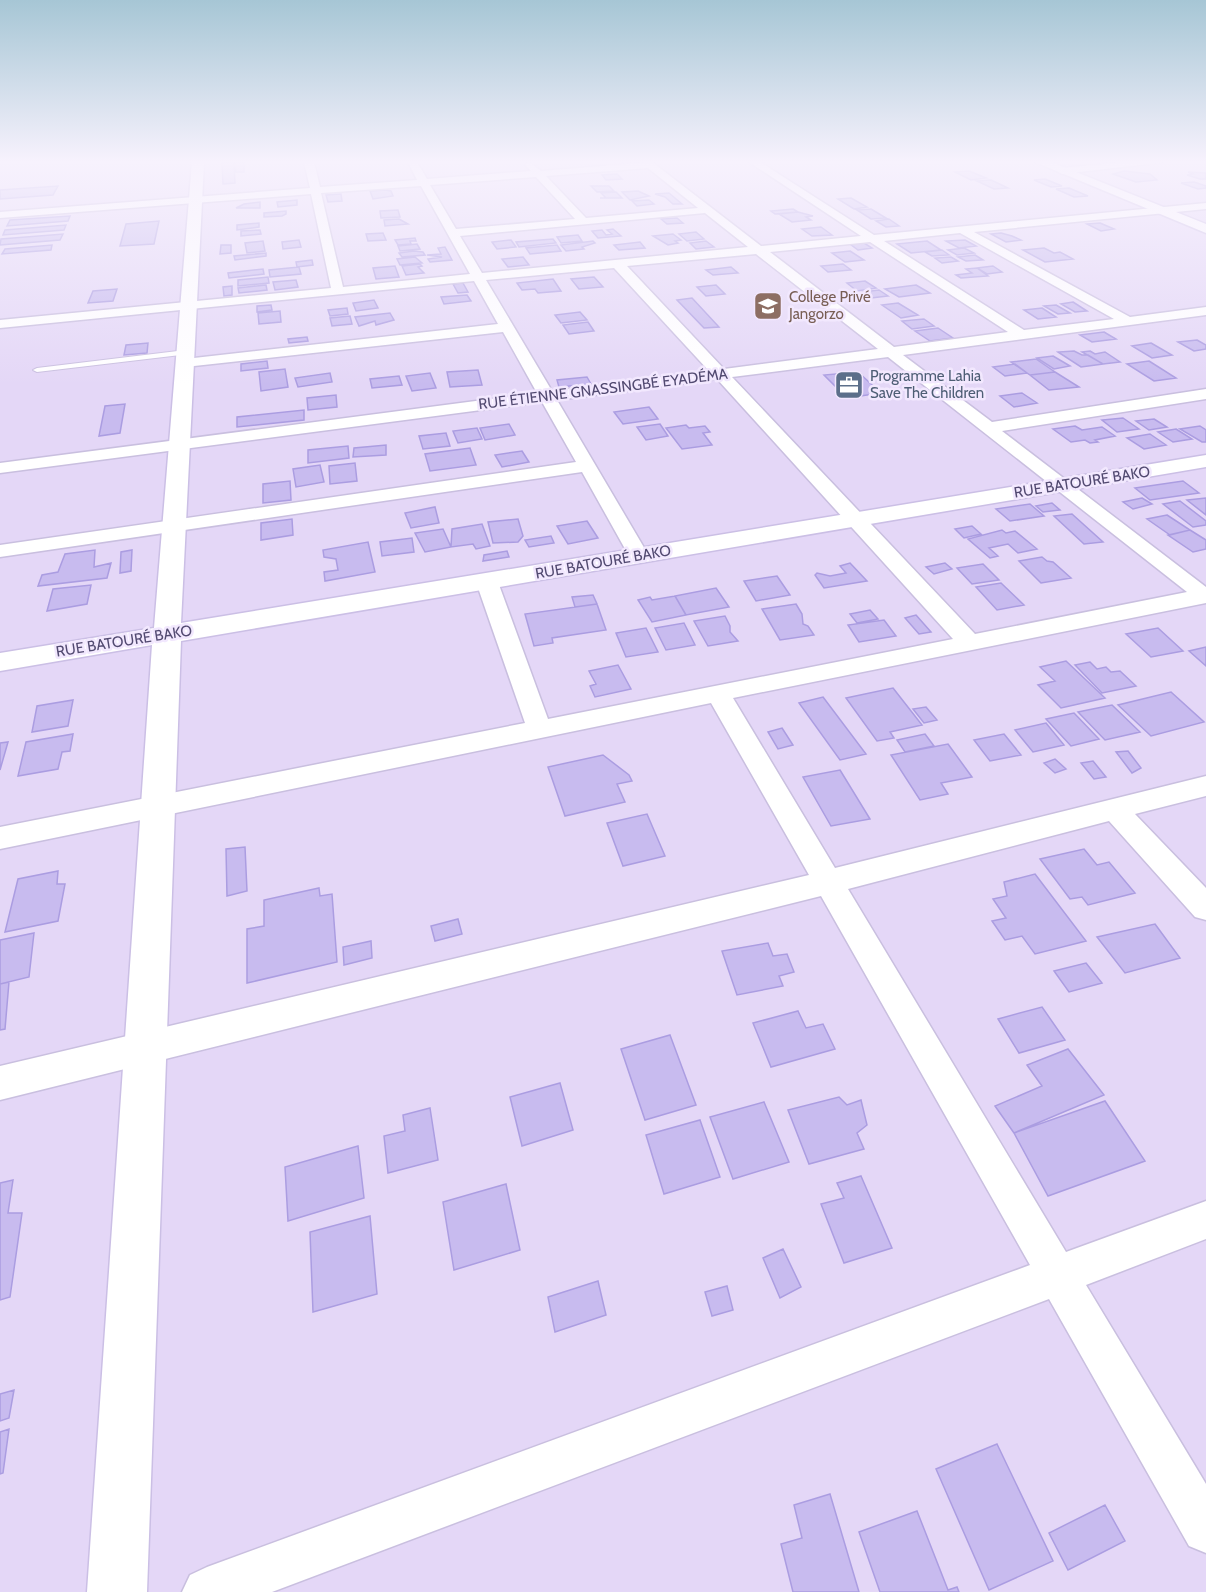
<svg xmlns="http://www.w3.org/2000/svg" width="1206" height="1592" font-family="Cabin,sans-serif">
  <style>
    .residential { fill: #e4d7f7 }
    .building { fill: #c8bbef; stroke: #ab9de1; stroke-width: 1.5 }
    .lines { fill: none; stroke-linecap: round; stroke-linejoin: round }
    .lane-casing { stroke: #c9bfdf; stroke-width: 2 }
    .street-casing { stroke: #c9bfdf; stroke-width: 3 }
    .secondary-casing { stroke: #cbbfe5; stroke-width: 3 }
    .lane { fill: #fff; fill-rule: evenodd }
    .street { fill: #fff; fill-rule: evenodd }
    .secondary { fill: #fff; fill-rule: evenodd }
    .labels { text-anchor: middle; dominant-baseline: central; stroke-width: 5; stroke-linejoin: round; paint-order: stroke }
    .far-education-label { font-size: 15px; fill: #785e54; stroke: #f2e8fe; text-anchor: start }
    .far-service-label { font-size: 15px; fill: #4e5e75; stroke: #f2e8fe; text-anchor: start }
    .far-street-label { font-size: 15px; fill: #524a71; stroke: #f2e8fe }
  </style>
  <rect width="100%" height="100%" fill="#ede2fb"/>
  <path class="residential" d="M0 162H1206V1592H0Z"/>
  <path class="building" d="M222 162H234L235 183 223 184Z
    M235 162H244V172H236Z
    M969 171 986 178 971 180 955 172Z
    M1124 171 1150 174 1157 180 1136 182 1113 174Z
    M1188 172 1206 173V179H1200L1187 175 1193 174Z
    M617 174 622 179 606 180 602 175Z
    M1045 179 1062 186 1051 187 1034 180Z
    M991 180 1008 188 994 189 977 181Z
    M1194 182 1206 186V188L1198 189 1181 183Z
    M58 186 53 195 0 199V190Z
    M591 186H609L614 191 597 192Z
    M1069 188 1088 196 1074 197 1056 189Z
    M385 190 391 191 393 196 373 199 370 191Z
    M638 191 649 196 630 200 622 192Z
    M616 192 622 198H600H606L601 193Z
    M669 193 682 204H673L665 197 655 194Z
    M341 194 342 201 328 202 326 195Z
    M851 198 867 207 854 209 838 199Z
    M297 200V205L278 207 277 202Z
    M649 200 654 204 637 206 632 201Z
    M260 202V208H236L244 204Z
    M793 209 798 212 775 214 771 211Z
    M871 209 886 218 871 219 857 210Z
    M398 210 400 217 381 218 380 211Z
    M286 211V214L282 216 264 217V213Z
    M798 212 813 216 806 217 811 220 792 222 779 214Z
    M70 216 68 221 7 226 10 220Z
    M677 218 683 223 667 224 661 219Z
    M399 219 408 224 385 226 384 220Z
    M889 219 899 226 886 227 876 221Z
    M159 221 154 244 120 246 126 224Z
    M259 223V227L237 230V225Z
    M1100 223 1114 229 1101 231 1087 224Z
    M66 225 64 230 3 235 5 230Z
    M821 227 832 235 812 236 802 229Z
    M613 229 621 236 598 238 592 231 602 230 606 235 612 234 607 230Z
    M260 230 261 234 241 236V231Z
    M696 232 704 239 687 241 679 234Z
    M383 233 386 240 368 241 366 234Z
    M1001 233 1012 236 1021 240 1006 242 991 234Z
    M63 234 60 240 0 245 1 239Z
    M673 234 681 240 675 241 678 243 668 245 653 236Z
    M578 235 582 241 561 243 557 237Z
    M415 238 416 241H410L411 244 398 245 395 240Z
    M553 239 556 243 519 247 516 242Z
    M299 240 301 247 283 249 282 242Z
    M511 240 516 247 497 249 492 242Z
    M965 240 976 246 959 248 946 241Z
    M263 241 265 251 247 253 245 243Z
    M593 241 595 243 582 247 584 249 566 251 561 245Z
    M706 241 714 247 696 249 690 243Z
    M927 241 941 250 911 253 897 244Z
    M640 242 645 248 619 250 614 245Z
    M864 243 872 248 858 250 850 244Z
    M417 244 420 249 400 251 398 246Z
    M52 245 51 250 2 254 5 249Z
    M221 245H231V253L220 254Z
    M557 245 561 251 530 254 526 248Z
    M445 247 452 260 430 262 428 259 442 257 427 255 441 254 438 248Z
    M964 248 974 253 957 255 948 250Z
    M1044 248 1054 253 1060 252 1073 259 1045 262 1023 250Z
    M942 250 949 255 932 256 925 252Z
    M414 251 423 252 425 255 402 257 399 253Z
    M850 251 864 260 845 262 832 253Z
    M266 253V256L235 260 234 256Z
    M975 255 983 260 966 261 958 257Z
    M415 257 422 263 400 265 397 259Z
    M523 257 529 265 508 267 502 259Z
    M951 257 958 261 942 263 935 258Z
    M312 260 313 265 297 267 296 262Z
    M420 264 422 266 418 267 424 273 406 275 402 266Z
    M843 264 851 270 828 272 821 266Z
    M395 266 399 277 376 279 373 268Z
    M993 266 1002 272 987 274 977 268Z
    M299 267 301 274 270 277 269 270Z
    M731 267 738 273 713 275 706 270Z
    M977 268 988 276 961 278 956 275 972 273 966 269Z
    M263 269 264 274 229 278 228 273Z
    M268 277 269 283 238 286V280Z
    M594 277 603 287 579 289 571 279Z
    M553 279 561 291 538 293 535 289 522 290 517 283Z
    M296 280 298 287 275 290 273 282Z
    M865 281 876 288 857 291 847 283Z
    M463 283 468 292 458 293 453 284Z
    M266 285 267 290 239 293 238 288Z
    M716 285 725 294 706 296 697 287Z
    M916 285 930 293 899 297 885 289Z
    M232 286V295L224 296 223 287Z
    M117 289 113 301 88 303 93 291Z
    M879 290 888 296 871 298 863 292Z
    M467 295 471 301 444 304 441 297Z
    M692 298 719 327 704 328 677 300Z
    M374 300 378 308 356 311 353 303Z
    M1073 302 1087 311 1075 312 1061 304Z
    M898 303 918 315 901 318 882 305Z
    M271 305 272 310 257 312V306Z
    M1056 305 1070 313 1058 314 1044 306Z
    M347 308 348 314 330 316 328 310Z
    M1042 308 1056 317 1038 319 1024 310Z
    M280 311 281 322 259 324 258 313Z
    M580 312 587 320 561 323 555 315Z
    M390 313 394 320 376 325 375 321 359 326 355 317Z
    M350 316 352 324 332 326 330 318Z
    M924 319 934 326 912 329 902 321Z
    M588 322 594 331 569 334 563 325Z
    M938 328 953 338 930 341 915 331Z
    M1104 332 1116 339 1092 342 1080 335Z
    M307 337 308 341 289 343 288 339Z
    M1197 340 1206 345V349L1194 351 1178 342Z
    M148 343 147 353 124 355 126 345Z
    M1151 343 1172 355 1152 358 1132 346Z
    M1074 351 1082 355H1088L1103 364 1081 367 1058 352Z
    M1090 351 1095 354 1105 352 1120 362 1103 364 1082 352Z
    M1053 356 1070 366 1054 369 1037 358Z
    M1036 359 1055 372 1030 375 1011 362Z
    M267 361 268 368 241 371V364Z
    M1149 361 1176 378 1154 381 1127 364Z
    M1015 364 1027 373 1005 376 993 367Z
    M285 369 288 387 261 391 259 372Z
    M478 370 482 385 450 387 447 372Z
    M858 372 881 393 847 398 824 375Z
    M1055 372 1079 387 1049 390 1030 375Z
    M330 373 332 382 298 387 295 378Z
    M430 373 436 388 412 391 406 376Z
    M399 376 402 385 372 388 370 379Z
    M587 377 591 384 559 387 557 380Z
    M1022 393 1037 403 1014 407 1000 396Z
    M336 395 337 407 308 410 307 398Z
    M125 404 120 433 99 436 105 406Z
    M649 407 658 419 623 424 614 412Z
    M304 410V420L237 427V417Z
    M1123 418 1139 429 1117 432 1102 420Z
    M1154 419 1167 427 1149 430 1136 421Z
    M509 424 515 435 485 440 480 428Z
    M660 424 668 436 646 440 637 427Z
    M686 425 689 428 705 426 710 432 703 433 712 445 682 449 666 428Z
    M1075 426 1082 430 1102 427 1115 436 1095 440 1098 442 1090 443 1085 440 1071 442 1053 429Z
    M1200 426 1206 430V442H1202L1180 429Z
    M477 428 482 439 458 443 453 431Z
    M1176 429 1192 439 1173 442 1158 432Z
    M446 433 450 446 423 449 419 436Z
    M1150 434 1166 445 1144 449 1127 438Z
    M386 445V455L353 457 354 448Z
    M348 446 349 458 308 463V450Z
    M470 448 476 465 430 471 425 454Z
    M522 451 529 462 502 467 495 455Z
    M355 463 357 481 330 484 329 466Z
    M320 465 324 482 296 487 293 469Z
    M290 481 291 500 263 503V484Z
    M1183 481 1199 493 1150 500 1135 488Z
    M1142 498 1152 504 1133 509 1123 502Z
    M1206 498V515L1187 500Z
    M1180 501 1206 521V525L1193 527 1163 504Z
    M1052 503 1060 510 1043 512 1036 506Z
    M1030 504 1044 516 1010 521 996 509Z
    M435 507 439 523 411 528 405 513Z
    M1072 514 1103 542 1084 544 1054 516Z
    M1167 515 1190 530 1170 535 1147 519Z
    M292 519 293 535 261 540V523Z
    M518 519 523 536 518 542 493 543 488 522Z
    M587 521 598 538 568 544 557 526Z
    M482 524 490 546 476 549 473 544 451 547 452 529Z
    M972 526 981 534 964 538 955 529Z
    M443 529 451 547 425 552 415 533Z
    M1002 530 1006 533 1015 531 1037 549 1018 553 1008 544 989 548 998 556 990 558 968 539Z
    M1190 530 1206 540V549L1193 552 1168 535Z
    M551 536 554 543 529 547 525 540Z
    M412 538 414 552 382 556 380 542Z
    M368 542 375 572 325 581 324 572 338 570 336 559 324 557 323 550Z
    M95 550 94 567 111 563 107 578 38 586 42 575 58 572 65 554Z
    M132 550 131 571 120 573 121 552Z
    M507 551 509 557 483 561 484 555Z
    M1042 557 1047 561 1053 562 1071 578 1041 583 1019 561Z
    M850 563 867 581 824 588 815 575 817 573 830 576 846 573 840 566Z
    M945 563 952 569 934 574 926 567Z
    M983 564 999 580 972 584 957 568Z
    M777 576 790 595 756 601 744 581Z
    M1001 583 1024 605 997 610 976 587Z
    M91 585 87 604 47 611 53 589Z
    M716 588 729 607 686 615 675 596Z
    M593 595 597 604 575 607 572 597Z
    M675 596 686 615 652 622 638 600 650 597 652 600Z
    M597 604 606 630 552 638 553 643 534 646 525 614Z
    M796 604 802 614 803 624 808 626 814 635 780 640 762 609Z
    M870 610 878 619 857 623 850 614Z
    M916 615 931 632 919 634 905 618Z
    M725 616 730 626V632L738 641 708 646 694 621Z
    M884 620 896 636 859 642 848 625Z
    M684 623 695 645 666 650 655 628Z
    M646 628 658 652 626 657 616 633Z
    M1158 628 1183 651 1151 657 1126 634Z
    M1206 647V666L1189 651Z
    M1066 661 1105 698 1061 708 1038 685 1055 681 1040 667Z
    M1090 662 1097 669 1106 667 1111 672 1120 671 1136 686 1102 693 1075 665Z
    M618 665 631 689 595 697 590 686 596 684 589 671Z
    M893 688 922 725 890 732 894 738 877 741 846 698Z
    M1171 692 1204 722 1151 736 1118 705Z
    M823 697 866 754 840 760 799 703Z
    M73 700 68 726 32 732 37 706Z
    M1112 705 1140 732 1105 740 1078 712Z
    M926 707 937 720 924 723 913 709Z
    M1074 713 1099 739 1071 746 1046 719Z
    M1046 723 1064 745 1033 752 1015 730Z
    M782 728 793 745 778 749 768 732Z
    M73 734 70 751 62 752 58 769 18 776 26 742Z
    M925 734 934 746 905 752 897 740Z
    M1004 734 1021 755 990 761 974 740Z
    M8 742 0 770V743Z
    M948 744 972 777 941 783 948 794 920 800 891 755Z
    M1128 751 1141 768 1132 773 1116 752Z
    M603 755 629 775 632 781 617 784 625 802 565 816 548 767Z
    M1055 759 1066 769 1055 773 1044 763Z
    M1093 761 1106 777 1094 779 1081 763Z
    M840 770 870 819 831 826 803 777Z
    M647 814 665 856 623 866 607 823Z
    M245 847 247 891 227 896 226 849Z
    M1084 849 1097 865 1109 862 1135 893 1088 905 1082 897 1070 899 1040 859Z
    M58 871 57 884H65L58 921 5 932 18 879Z
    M1035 874 1086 941 1035 954 1022 936 1005 940 992 921 1006 918 993 899 1007 896 1004 882Z
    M319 888 320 896 332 894 337 962 247 983V929L264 926V900Z
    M458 919 462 934 435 941 431 926Z
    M1155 924 1180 958 1125 973 1097 937Z
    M34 933 29 977 0 984V940Z
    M371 941 372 958 344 965 343 947Z
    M768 943 773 956 787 954 794 972 779 976 783 986 737 995 722 951Z
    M1086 963 1102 983 1069 992 1054 971Z
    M9 982 5 1029 0 1030V984Z
    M1042 1007 1065 1040 1019 1053 998 1019Z
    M798 1011 806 1028 823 1024 835 1049 771 1067 753 1023Z
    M670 1035 696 1105 645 1120 621 1049Z
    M1068 1049 1104 1095 1014 1133 995 1106 1042 1086 1027 1065Z
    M560 1083 573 1130 522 1146 510 1097Z
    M839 1097 847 1105 861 1100 867 1125 857 1133 864 1149 809 1164 788 1110Z
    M1105 1101 1145 1161 1048 1196 1014 1133Z
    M764 1102 789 1162 733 1179 710 1117Z
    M430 1108 438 1160 388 1173 384 1136 405 1131 403 1115Z
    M700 1120 720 1177 664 1194 646 1135Z
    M358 1146 364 1198 288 1221 285 1167Z
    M861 1176 892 1248 844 1263 821 1204 844 1198 837 1183Z
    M13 1180 8 1213H22L10 1297 0 1300V1183Z
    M506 1184 520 1250 454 1270 443 1202Z
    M370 1216 377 1294 313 1312 310 1232Z
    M783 1249 801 1287 780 1298 763 1258Z
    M598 1281 606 1315 555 1332 548 1297Z
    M727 1286 733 1310 712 1316 705 1292Z
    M14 1390 9 1418 0 1421V1394Z
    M9 1429 3 1473 0 1474V1432Z
    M997 1444 1053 1561 989 1590 936 1469Z
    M830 1494 859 1592H793L781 1544 802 1538 794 1505Z
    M1105 1505 1125 1541 1068 1570 1049 1533Z
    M917 1511 948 1590 957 1587 959 1592H880L859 1532Z"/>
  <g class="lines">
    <g class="lane-casing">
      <path id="lane" d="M186 350H189V354L37 372 33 370 37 368Z"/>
    </g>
    <g class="street-casing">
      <path id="street" d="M304 162H314L320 187 417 180 408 162H417L427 179 531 171 525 165 529 162 541 171 652 162 761 246 861 236 749 162H760L874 235 1206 203V209L974 232 1130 317 1206 307V315L903 355 992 422 1206 389V399L1002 431 1206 587V603L733 698 835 868 1206 776V796L1135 814 1206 888V920L1195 917 1109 821 848 889 1066 1252 1206 1201V1239L1086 1285 1206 1484V1553L1189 1546 1049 1299 272 1592H182L190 1575 207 1567 1030 1265 821 896 0 1100V1066L809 875 711 703 0 849V827L525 723 476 582 480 578H494L498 582 548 719 953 639 717 379 557 400 649 556 646 560H632L629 556 582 472 0 557V545L576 462 542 402 0 473V463L537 393 503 332 185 367 178 363 185 359 498 324 474 281 0 328V320L331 288 311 194 0 218V212L310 188ZM648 168 698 208 586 218 546 176ZM536 177 575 219 456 229 430 185ZM421 186 470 274 343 287 321 193ZM705 213 748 247 482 273 460 236ZM960 233 1114 319 1024 330 884 241ZM870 242 1008 332 894 347 770 252ZM756 254 878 349 724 369 627 266ZM614 268 709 371 552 391 486 280ZM888 357 1187 592 975 634 732 377Z
        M1126 162H1165L1062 174 1057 171 1062 168Z"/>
    </g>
    <g class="secondary-casing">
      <path id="secondary" d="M192 162H204L181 623 1206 455V467L181 641 147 1592H87L152 645 0 671V653L154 628Z
        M1035 162H1051L1206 224V233Z"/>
    </g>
    <use href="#lane" class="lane"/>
    <use href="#street" class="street"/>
    <use href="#secondary" class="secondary"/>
  </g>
  <linearGradient id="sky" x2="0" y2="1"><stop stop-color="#a6c6d5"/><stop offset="0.42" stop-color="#f7f2fd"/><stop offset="1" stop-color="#f7f2fd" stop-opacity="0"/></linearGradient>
  <rect width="1206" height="385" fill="url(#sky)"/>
  <defs>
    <g id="school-square" transform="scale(1.5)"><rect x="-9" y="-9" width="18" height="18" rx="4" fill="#8d6e63" stroke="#f2e8fe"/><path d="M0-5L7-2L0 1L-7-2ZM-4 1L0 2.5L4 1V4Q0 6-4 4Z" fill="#fff"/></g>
    <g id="office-square" transform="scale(1.5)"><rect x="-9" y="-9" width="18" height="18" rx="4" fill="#5c6f8a" stroke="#f2e8fe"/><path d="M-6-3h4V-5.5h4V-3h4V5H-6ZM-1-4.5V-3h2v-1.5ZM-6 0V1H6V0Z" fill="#fff"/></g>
  </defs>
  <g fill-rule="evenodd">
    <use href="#school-square" x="768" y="306"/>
    <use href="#office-square" x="849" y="385"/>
  </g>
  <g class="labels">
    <g class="far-education-label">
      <text x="789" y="297">College Privé<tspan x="789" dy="17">Jangorzo</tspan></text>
    </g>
    <g class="far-service-label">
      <text x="870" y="376">Programme Lahia<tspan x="870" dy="17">Save The Children</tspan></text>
    </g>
    <g class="far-street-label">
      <text transform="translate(603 389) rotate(-7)">RUE ÉTIENNE GNASSINGBÉ EYADÉMA</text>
      <text transform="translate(1082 482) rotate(-9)">RUE BATOURÉ BAKO</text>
      <text transform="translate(603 562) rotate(-10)">RUE BATOURÉ BAKO</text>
      <text transform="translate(124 641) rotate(-9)">RUE BATOURÉ BAKO</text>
    </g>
  </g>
</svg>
